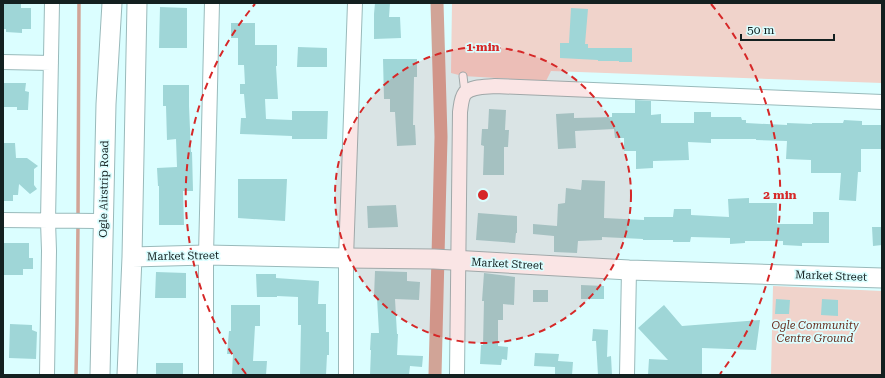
<svg xmlns="http://www.w3.org/2000/svg" width="885" height="378" font-family="'Roboto Serif',serif">
  <style>
    .green { fill: #f0d3cb }
    .lines { fill: none; stroke-linecap: round; stroke-linejoin: round }
    .stream { stroke: #d1a497; stroke-width: 3.5 }
    .canal { stroke: #d1a497; stroke-width: 13 }
    .building { fill: #9fd6d7 }
    .lane-casing { stroke: #99babb; stroke-width: 9 }
    .street-casing { stroke: #99babb; stroke-width: 16 }
    .secondary-casing { stroke: #99babb; stroke-width: 21 }
    .lane { stroke: #fff; stroke-width: 7 }
    .street { stroke: #fff; stroke-width: 14 }
    .secondary { stroke: #fff; stroke-width: 19 }
    .ring { fill: none; stroke: #d62828; stroke-width: 2; stroke-dasharray: 7 5 }
    .labels { text-anchor: middle; dominant-baseline: central; stroke-width: 3.5; stroke-linejoin: round; paint-order: stroke }
    .street-label { font-size: 11px; fill: #132020; stroke: #dbfeff }
    .park-label { font-size: 11px; font-style: italic; fill: #692f20; stroke: #dbfeff }
    .centre { fill: #d62828; stroke: #dbfeff; stroke-width: 2 }
    .ring-label { font-size: 12px; text-anchor: middle; font-weight: bold; fill: #d62828; stroke: #dbfeff; stroke-width: 3.5; stroke-linejoin: round; paint-order: stroke }
  </style>
  <rect width="100%" height="100%" fill="#dbfeff"/>
  <path class="green" d="M452 3H882V83L551 71 546 81 463 76 451 73Z
    M773 286 882 291V375H771Z"/>
  <g class="lines">
    <path class="stream" d="M78 218 79 3
      M76 375 77 323 78 224"/>
    <path class="canal" d="M435 375 441 137 437 3"/>
  </g>
  <path class="building" d="M3 3H21V8H31V29H22V33L6 32V29H3Z
    M375 3H390L389 17H400L401 38 374 39V14Z
    M160 7 187 8V48H159Z
    M571 8 588 9 585 44H588V48H632V62H619V61H598V60L560 58V43H569Z
    M231 23H255V45H277V66H276L278 99H265L266 119 292 120V111H328L327 139H292V136L240 134 241 118H246L244 94H240V84H245L244 65H238V38H231Z
    M298 47 327 48V67H297Z
    M383 59H417V77H414L413 125H415L416 145 397 146 395 112H390V99H384Z
    M3 83H26L25 91 29 92 28 110H17V107H3Z
    M163 85H189V106L191 152H192L193 191H183L184 225H159V186H158L157 168 177 167 176 139 167 140 166 106H163Z
    M635 100 651 101V115L661 114V123H694V112H711V117H741L742 120H746V123L787 125V123L812 124V123H843L844 120 862 121V125H882V149H861V172H858L856 201 839 200 841 173H811V160L786 159 787 141 756 140V139H711V143L688 142 689 160 653 161V168L636 169V151H624V138H615L614 129 575 131 576 148 558 149 556 114 574 113V118L612 117V113H635Z
    M489 109 506 110 505 130H509L508 147H504V175H483L484 146 481 145 482 129H488Z
    M3 143H15L16 158H27L38 166 34 169V185L37 189 30 194 19 184 18 195H13V201H3Z
    M238 179H287L285 221 238 218Z
    M582 180 605 181 604 218 644 220V217H673L674 209H691V215L729 217 728 199 749 198V203H777V224H813V212H829V243H802V246L783 245V241H745V243L730 244V238L691 237 690 242H673V240H643V239L602 237V240L578 241 577 253 554 252V236L533 234V224L557 226 558 204 565 203 566 188 581 190Z
    M396 205 398 227 368 228 367 206Z
    M478 213 517 216V233H516L515 243 476 240Z
    M872 227H882V245L873 246Z
    M3 243H29V258H33V269H23V275H4Z
    M375 271 407 272V281L420 282 419 300 395 299 397 334H398L397 355 423 356 422 367 410 366 409 375H370L371 350H370L371 333H379L377 298 374 297Z
    M156 272 186 273V298H155Z
    M484 273 515 277 514 305 503 304V320H498V346L508 347 507 360 502 359 501 365 480 364 481 345H483L484 301H482Z
    M256 274H276V278L319 281 318 304H326V332H329V355H327L326 375H300L301 325H298V297L277 296V297H257Z
    M581 285 604 286V299H581Z
    M533 290H548V302H533Z
    M776 299 790 300 789 314H775Z
    M822 299 838 300V316L821 315Z
    M231 305H260V326H255L253 361H267L266 375H232L233 354H227L229 331H231Z
    M664 305 682 326 760 320 756 350 702 348V375H648L649 359 668 360 638 328Z
    M10 324 32 325V330L37 332 36 359 9 358Z
    M593 329 608 330 607 357 611 356 612 375H598L596 341H592Z
    M535 353 559 354 558 361 573 362 572 375H555V367L534 366Z
    M156 363H183V375H156Z"/>
  <g class="lines">
    <g class="lane-casing">
      <path id="lane" d="M463 76 465 93"/>
    </g>
    <g class="street-casing">
      <path id="street" d="M3 62 51 63
        M3 220 96 221 103 223
        M47 375 49 251 48 221 52 3
        M206 375V255L212 3
        M346 375V258L355 3
        M457 375 460 112C461 106 461 98 465 93 472 86 486 87 495 86L882 102
        M627 375 629 270"/>
    </g>
    <g class="secondary-casing">
      <path id="secondary" d="M132 257 206 255 346 258 434 259 629 270 882 278
        M100 375 106 104 112 3
        M127 375 132 257 137 3"/>
    </g>
    <use href="#lane" class="lane"/>
    <use href="#street" class="street"/>
    <use href="#secondary" class="secondary"/>
  </g>
  <circle cx="483" cy="195" r="148" fill="#d62828" fill-opacity=".12"/>
  <g class="ring">
    <circle cx="483" cy="195" r="148"/>
    <path d="M246 374A297 297 0 0 1 255 4M711 4A297 297 0 0 1 720 374"/>
  </g>
  <g class="labels">
    <g class="street-label">
      <text transform="translate(104 189) rotate(-89)">Ogle Airstrip Road</text>
      <text transform="translate(183 256) rotate(-1)">Market Street</text>
      <text transform="translate(507 264) rotate(3)">Market Street</text>
      <text transform="translate(831 276) rotate(2)">Market Street</text>
    </g>
    <g class="park-label">
      <text x="815" y="325">Ogle Community<tspan x="815" dy="13">Centre Ground</tspan></text>
    </g>
  </g>
  <circle cx="483" cy="195" r="6" class="centre"/>
  <g class="ring-label">
    <text x="483" y="51">1 min</text>
    <text x="780" y="199">2 min</text>
  </g>
  <rect width="885" height="378" fill="none" stroke="#132020" stroke-width="8"/>
  <path d="M741 34v6h93v-6" fill="none" stroke="#132020" stroke-width="2"/>
  <text x="747" y="34" font-size="12" fill="#132020" stroke="#dbfeff" stroke-width="3" paint-order="stroke">50 m</text>
</svg>
